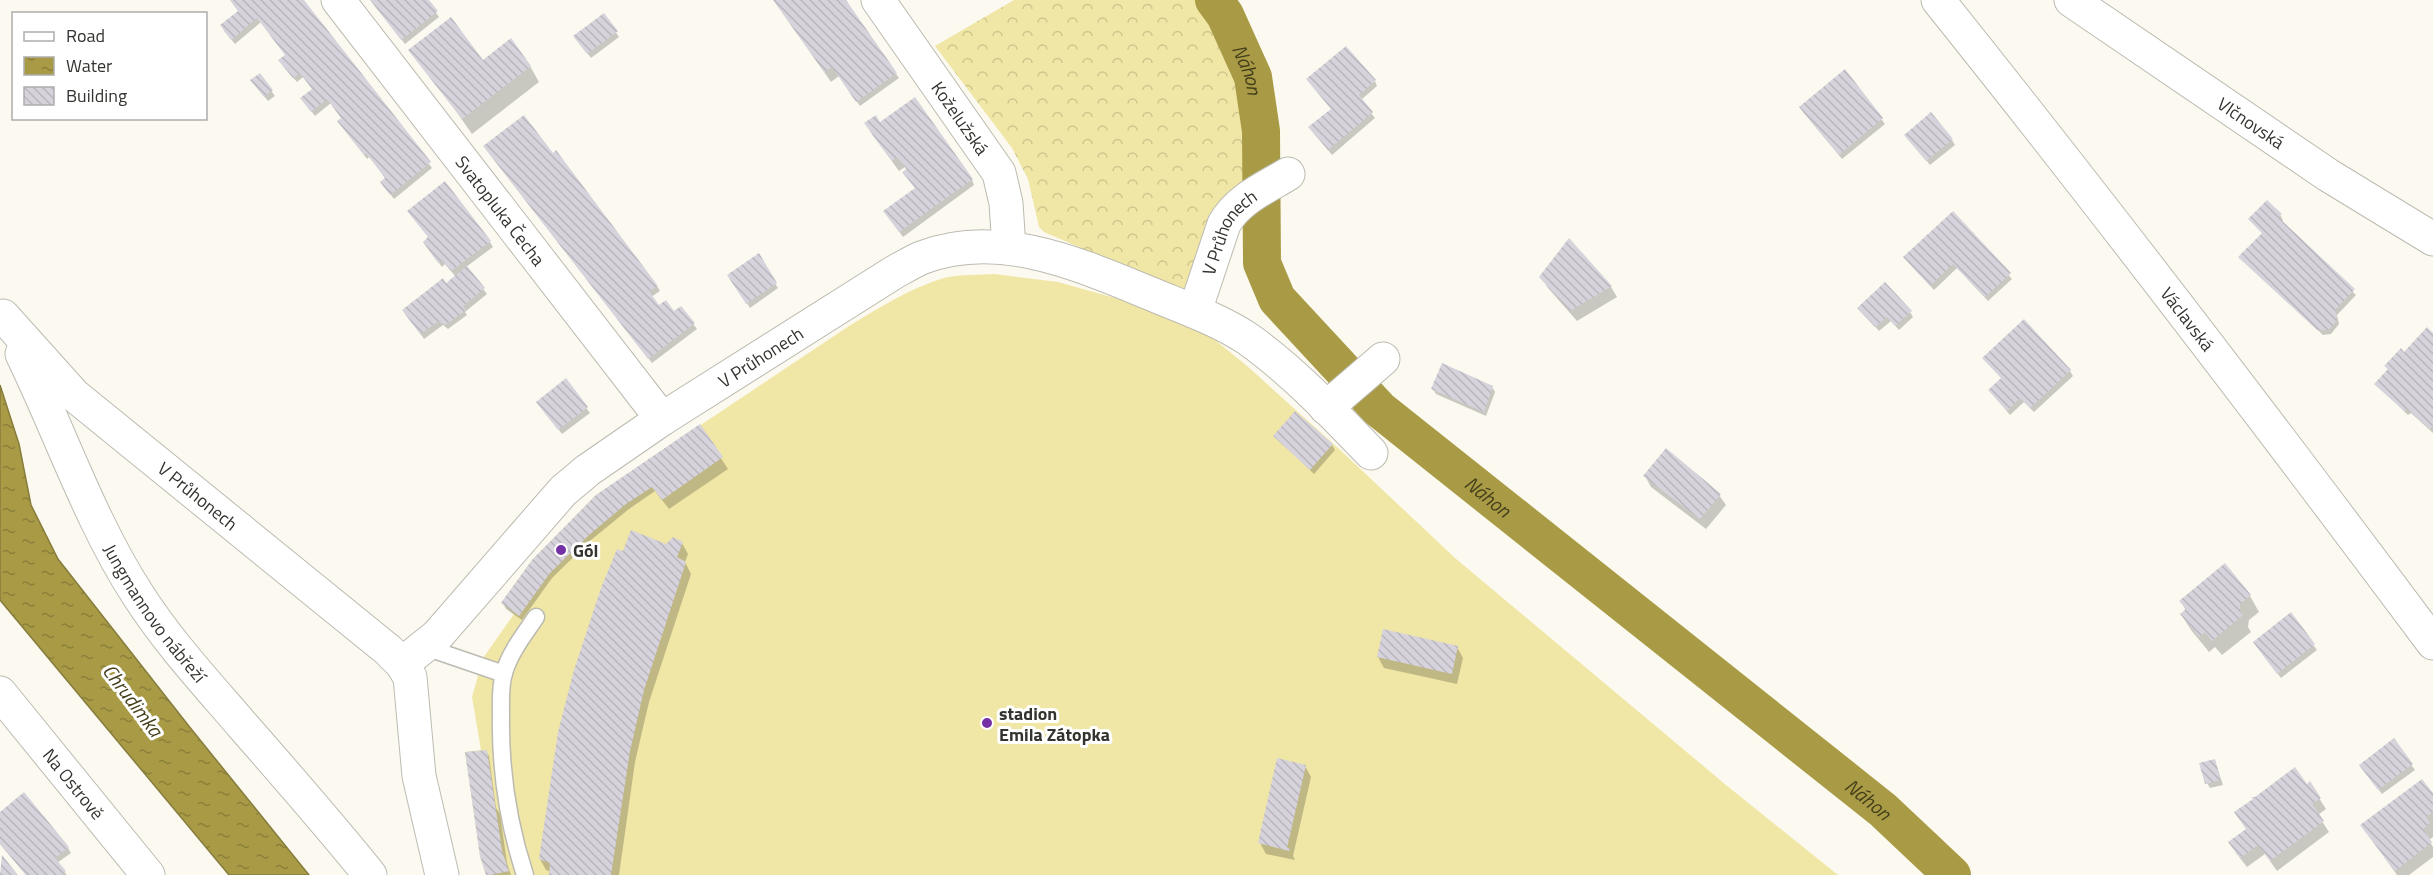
<svg xmlns="http://www.w3.org/2000/svg" width="2433" height="875" font-family="'Titillium Web',sans-serif">
  <style>
    .forest { fill: url(#forest-crowns) }
    .garden { fill: #f0e6a5 }
    .water { fill: url(#water-ripples); stroke: #867c3e; stroke-width: 1.5 }
    .shadow { fill: #0003 }
    .lines { fill: none; stroke-linecap: round; stroke-linejoin: round }
    .canal { stroke: #a99b45; stroke-width: 38 }
    .building { fill: url(#building-back-hatch) }
    .lane-casing { stroke: #bcbbb1; stroke-width: 19 }
    .street-casing { stroke: #bcbbb1; stroke-width: 35 }
    .lane { stroke: #fff; stroke-width: 16 }
    .street { stroke: #fff; stroke-width: 33 }
    .poi-dot { fill: #7431a5; stroke: #fff; stroke-width: 2 }
    .labels { text-anchor: middle; dominant-baseline: central; stroke-width: 6; stroke-linejoin: round; paint-order: stroke }
    .street-label { font-size: 18px; fill: #33332f; stroke: #fff }
    .poi-label { font-size: 18px; font-weight: bold; fill: #33332f; stroke: #fff; text-anchor: start }
    .water-label { font-size: 20px; font-style: italic; fill: #453f1b; stroke: #fff }
  </style>
  <defs>
    <pattern id="forest-crowns" width="20" height="18" patternUnits="userSpaceOnUse" patternTransform="scale(1.5)"><rect width="20" height="18" fill="#f0e6a5"/><path d="M2 6a3 3 0 1 1 6 0M12 15a3 3 0 1 1 6 0" fill="none" stroke="#cec68e"/></pattern>
    <pattern id="water-ripples" width="26" height="14" patternUnits="userSpaceOnUse" patternTransform="scale(1.5)"><rect width="26" height="14" fill="#a99b45"/><path d="M2 4q2-2 4 0t4 0M15 11q2-2 4 0t4 0" fill="none" stroke="#8a7f3a"/></pattern>
    <pattern id="building-back-hatch" width="6" height="6" patternUnits="userSpaceOnUse" patternTransform="scale(1.5)"><rect width="6" height="6" fill="#d7d3dc"/><path d="M-1 5l2 2M0 0l6 6M5-1l2 2" fill="none" stroke="#b9b6bd"/></pattern>
  </defs>
  <rect width="100%" height="100%" fill="#fcfaf0"/>
  <path class="forest" d="M1014 0H1200L1214 19 1242 89 1248 140V185L1185 293 1044 232 1039 227 1028 179 1012 148 935 46Z"/>
  <path class="garden" d="M995 274 1058 282 1140 305 1210 336 1246 365 1337 447 1455 558 1726 785 1838 875H486L480 856 465 752 481 750 472 697 483 658 514 614 501 603 532 560 596 495 849 326C879 308 910 288 944 278 960 274 979 275 995 274Z"/>
  <path class="water" d="M0 385 19 444 31 505 58 559 188 725 309 875H229L0 600Z"/>
  <path class="shadow" d="M230 0H302L432 168 394 199 385 187 387 178 369 157 367 159 342 126 343 119 331 103 315 116 305 103 313 89 303 77 297 82 283 66 286 56 261 22 235 44 224 31 239 12Z
    M371 0H427L439 17 405 44Z
    M774 0H844L899 78 860 106 839 76 831 82Z
    M604 15 619 37 591 58 578 41Z
    M483 62 530 66 539 82 472 134 446 97Z
    M1845 71 1885 124 1842 159 1803 112Z
    M260 75 275 96 268 101 255 85Z
    M1375 81 1377 86 1361 100 1375 118 1332 155 1310 128Z
    M879 124 972 180 974 185 903 237 888 216 916 189 905 167 899 171 872 134Z
    M1906 135 1952 140 1955 145 1930 165Z
    M488 151 657 286 660 291 651 297 659 307 674 313 681 308 697 329 652 363Z
    M1953 213 2012 279 1988 301 1957 268 1934 290 1908 262Z
    M2280 215 2283 220 2281 222 2356 295 2337 315 2339 324 2331 334 2323 335 2240 257 2263 234 2250 220Z
    M1569 241 1611 287 1617 297 1577 321 1548 288 1541 277Z
    M490 242 493 247 466 267 487 294 465 312 467 315 448 329 443 325 424 339 407 315 456 277 445 264 442 267 427 247Z
    M758 255 778 288 750 308 729 275Z
    M1859 308 1910 312 1913 317 1899 330 1891 321 1879 331Z
    M2433 335V433L2411 413 2408 415 2376 384 2389 371 2386 367Z
    M2070 371 2073 376 2034 412 2024 402 2010 415 1990 391Z
    M566 380 590 413 562 434 541 407Z
    M1492 387 1495 392 1486 416 1436 394 1433 389Z
    M700 426 728 469 669 509 655 491 629 509 591 540 552 578 522 620 506 609 503 603Z
    M1275 436 1332 445 1335 450 1314 474Z
    M1645 476 1719 495 1726 505 1706 529 1651 487Z
    M682 543 688 554 685 562 691 574 649 702 635 762 619 875H551V872L546 870 540 859 624 553Z
    M2225 565 2250 596 2259 612 2249 620 2248 627 2251 632 2222 655 2215 647 2209 652 2191 630 2181 614 2186 611 2181 601Z
    M2290 614 2317 650 2281 678 2257 647Z
    M1457 647 1463 658 1457 684 1384 668 1378 657Z
    M2394 741 2415 770 2382 794 2364 770Z
    M486 751 489 756 496 808 500 814 507 863 511 875H488Z
    M2215 761 2223 785 2210 788 2207 783Z
    M1305 766 1311 777 1293 856 1295 860 1266 854 1260 843Z
    M2310 784 2326 809 2318 815 2329 832 2277 871 2265 854 2247 867 2236 853 2247 830Z
    M2433 796V837L2429 840 2433 847V857L2409 875H2397L2362 826Z
    M0 814 68 848 71 853 57 863 67 875H26L0 844Z"/>
  <g class="lines">
    <path class="canal" id="s1" d="M1214 0 1225 15 1253 77 1261 131 1262 263 1277 299 1379 409 1883 810 1952 875"/>
  </g>
  <path class="building" d="M230 0H304L431 162 390 195 380 182 385 178 366 153 364 155 337 121 341 118 327 99 311 112 300 98 312 89 300 73 293 78 278 60 285 55 257 18 231 40 220 25 238 11Z
    M370 0H429L438 11 401 40Z
    M773 0H846L897 73 856 102 832 67 824 72Z
    M604 13 618 31 587 54 573 36Z
    M451 17 483 60 511 38 531 66 462 119 408 50Z
    M1346 46 1376 80 1359 95 1373 112 1328 150 1308 127 1331 109 1306 79Z
    M1845 69 1883 118 1839 155 1799 107Z
    M260 73 273 90 264 97 250 80Z
    M915 97 973 179 899 232 883 211 915 188 902 172 907 169 897 157 892 161 864 123 876 115 880 122Z
    M1931 112 1953 139 1926 161 1904 135Z
    M524 115 553 153 556 150 658 286 649 291 659 305 666 300 674 311 681 306 695 323 648 359 483 146Z
    M445 181 491 241 451 271 442 260 438 263 423 242 428 237 407 211Z
    M2267 200 2282 214 2278 217 2355 289 2335 310 2337 316 2335 323 2328 330H2317L2238 257 2262 233 2248 219Z
    M1953 211 2011 273 1985 297 1953 264 1930 286 1903 257Z
    M1569 238 1612 286 1570 311 1539 277Z
    M759 253 777 283 746 304 727 275Z
    M467 266 485 288 463 306 466 310 445 325 439 321 420 334 402 310 443 278 446 283Z
    M1885 282 1912 311 1895 326 1887 317 1875 327 1857 308Z
    M2024 319 2071 370 2030 408 2020 398 2007 411 1988 390 2001 378 1982 358Z
    M2427 327 2433 333V425L2430 429 2407 409 2404 411 2374 384 2388 369 2384 366 2401 348 2404 352Z
    M1442 363 1493 386 1484 412 1431 389Z
    M566 378 588 407 558 430 536 402Z
    M1295 411 1333 444 1310 470 1273 436Z
    M700 424 723 457 662 500 652 487 626 504 589 535 550 573 519 616 501 603 532 560 596 495Z
    M1666 448 1721 494 1700 519 1643 476Z
    M631 530 666 544 673 537 683 542 677 557 686 562 644 690 630 751 611 875H549L550 863 539 859 558 732 574 670 601 588 617 549 623 551Z
    M2225 563 2251 595 2240 604V611L2243 615 2212 641 2205 632 2199 637 2180 614 2186 609 2179 601Z
    M2291 612 2315 644 2277 674 2253 642Z
    M1383 629 1458 646 1452 674 1377 657Z
    M2394 738 2413 764 2378 790 2359 765Z
    M487 750 502 851 509 871 490 875H486L480 856 465 752Z
    M1277 758 1306 765 1287 848H1290L1289 851 1258 843Z
    M2215 759 2221 780 2205 784 2199 763Z
    M2295 767 2307 784 2310 781 2321 798 2312 804 2324 821 2270 861 2258 845 2240 858 2228 842 2246 829 2234 812 2253 799 2251 797H2255Z
    M2422 779 2433 793V812L2426 817 2430 823 2423 829 2432 842 2395 871 2360 825Z
    M24 792 69 847 55 858 66 871 61 875H26L0 844V812Z
    M2 855 18 875H0Z"/>
  <g class="lines">
    <g class="lane-casing">
      <path id="lane" d="M425 647 504 674
        M525 875C508 823 500 769 501 715 501 701 500 686 504 673 510 652 524 635 536 617"/>
    </g>
    <g class="street-casing">
      <g id="street">
        <path id="s2" d="M338 0 662 419"/>
        <path id="s3" d="M878 0 999 173 1006 203 1009 248"/>
        <path id="s4" d="M1938 0C2107 211 2271 426 2433 643"/>
        <path id="s5" d="M2071 0 2328 175 2433 239"/>
        <path id="s6" d="M1195 311 1224 224C1238 199 1265 188 1288 174"/>
        <path id="s7" d="M3 316 74 395 388 650 402 664 410 677 419 776 442 875"/>
        <path id="s8" d="M22 354C60 432 91 523 138 595 168 642 207 684 243 726 286 775 329 824 370 875"/>
        <path d="M1326 408 1383 359"/>
        <path id="s9" d="M402 664 437 636 563 491 588 470 662 419 893 273C902 268 912 262 921 258 998 228 1078 264 1149 293 1182 307 1218 319 1248 339 1293 371 1332 413 1371 453"/>
        <path id="s10" d="M0 693 148 875"/>
      </g>
    </g>
    <use href="#lane" class="lane"/>
    <use href="#street" class="street"/>
  </g>
  <g class="poi-dot">
    <circle cx="561" cy="550" r="6"/>
    <circle cx="987" cy="723" r="6"/>
  </g>
  <g class="labels">
    <g class="street-label">
      <text stroke="none"><textPath href="#s3" startOffset="144">Koželužská</textPath></text>
      <text stroke="none"><textPath href="#s5" startOffset="218">Vlčnovská</textPath></text>
      <text stroke="none"><textPath href="#s2" startOffset="266">Svatopluka Čecha</textPath></text>
      <text stroke="none"><textPath href="#s6" startOffset="87">V Průhonech</textPath></text>
      <text stroke="none"><textPath href="#s4" startOffset="405">Václavská</textPath></text>
      <text stroke="none"><textPath href="#s9" startOffset="476">V Průhonech</textPath></text>
      <text stroke="none"><textPath href="#s7" startOffset="266">V Průhonech</textPath></text>
      <text stroke="none"><textPath href="#s8" startOffset="292">Jungmannovo nábřeží</textPath></text>
      <text stroke="none"><textPath href="#s10" startOffset="117">Na Ostrově</textPath></text>
    </g>
    <g class="poi-label">
      <text x="573" y="550">Gól</text>
      <text x="999" y="713">stadion<tspan x="999" dy="21">Emila Zátopka</tspan></text>
    </g>
    <g class="water-label">
      <text stroke="none"><textPath href="#s1" startOffset="78">Náhon</textPath></text>
      <text stroke="none"><textPath href="#s1" startOffset="602">Náhon</textPath></text>
      <text transform="translate(133 700) rotate(53)">Chrudimka</text>
      <text stroke="none"><textPath href="#s1" startOffset="1088">Náhon</textPath></text>
    </g>
  </g>
  <rect x="12" y="12" width="195" height="108" fill="#ffffff" stroke="#adadac" stroke-width="1.5"/>
  <rect x="24" y="32" width="30" height="9" fill="#ffffff" stroke="#adadac" stroke-width="1.5"/>
  <text x="66" y="42" font-size="18" fill="#33332f">Road</text>
  <rect x="24" y="57" width="30" height="18" fill="url(#water-ripples)" stroke="#adadac" stroke-width="1.5"/>
  <text x="66" y="72" font-size="18" fill="#33332f">Water</text>
  <rect x="24" y="87" width="30" height="18" fill="url(#building-back-hatch)" stroke="#adadac" stroke-width="1.5"/>
  <text x="66" y="102" font-size="18" fill="#33332f">Building</text>
</svg>
